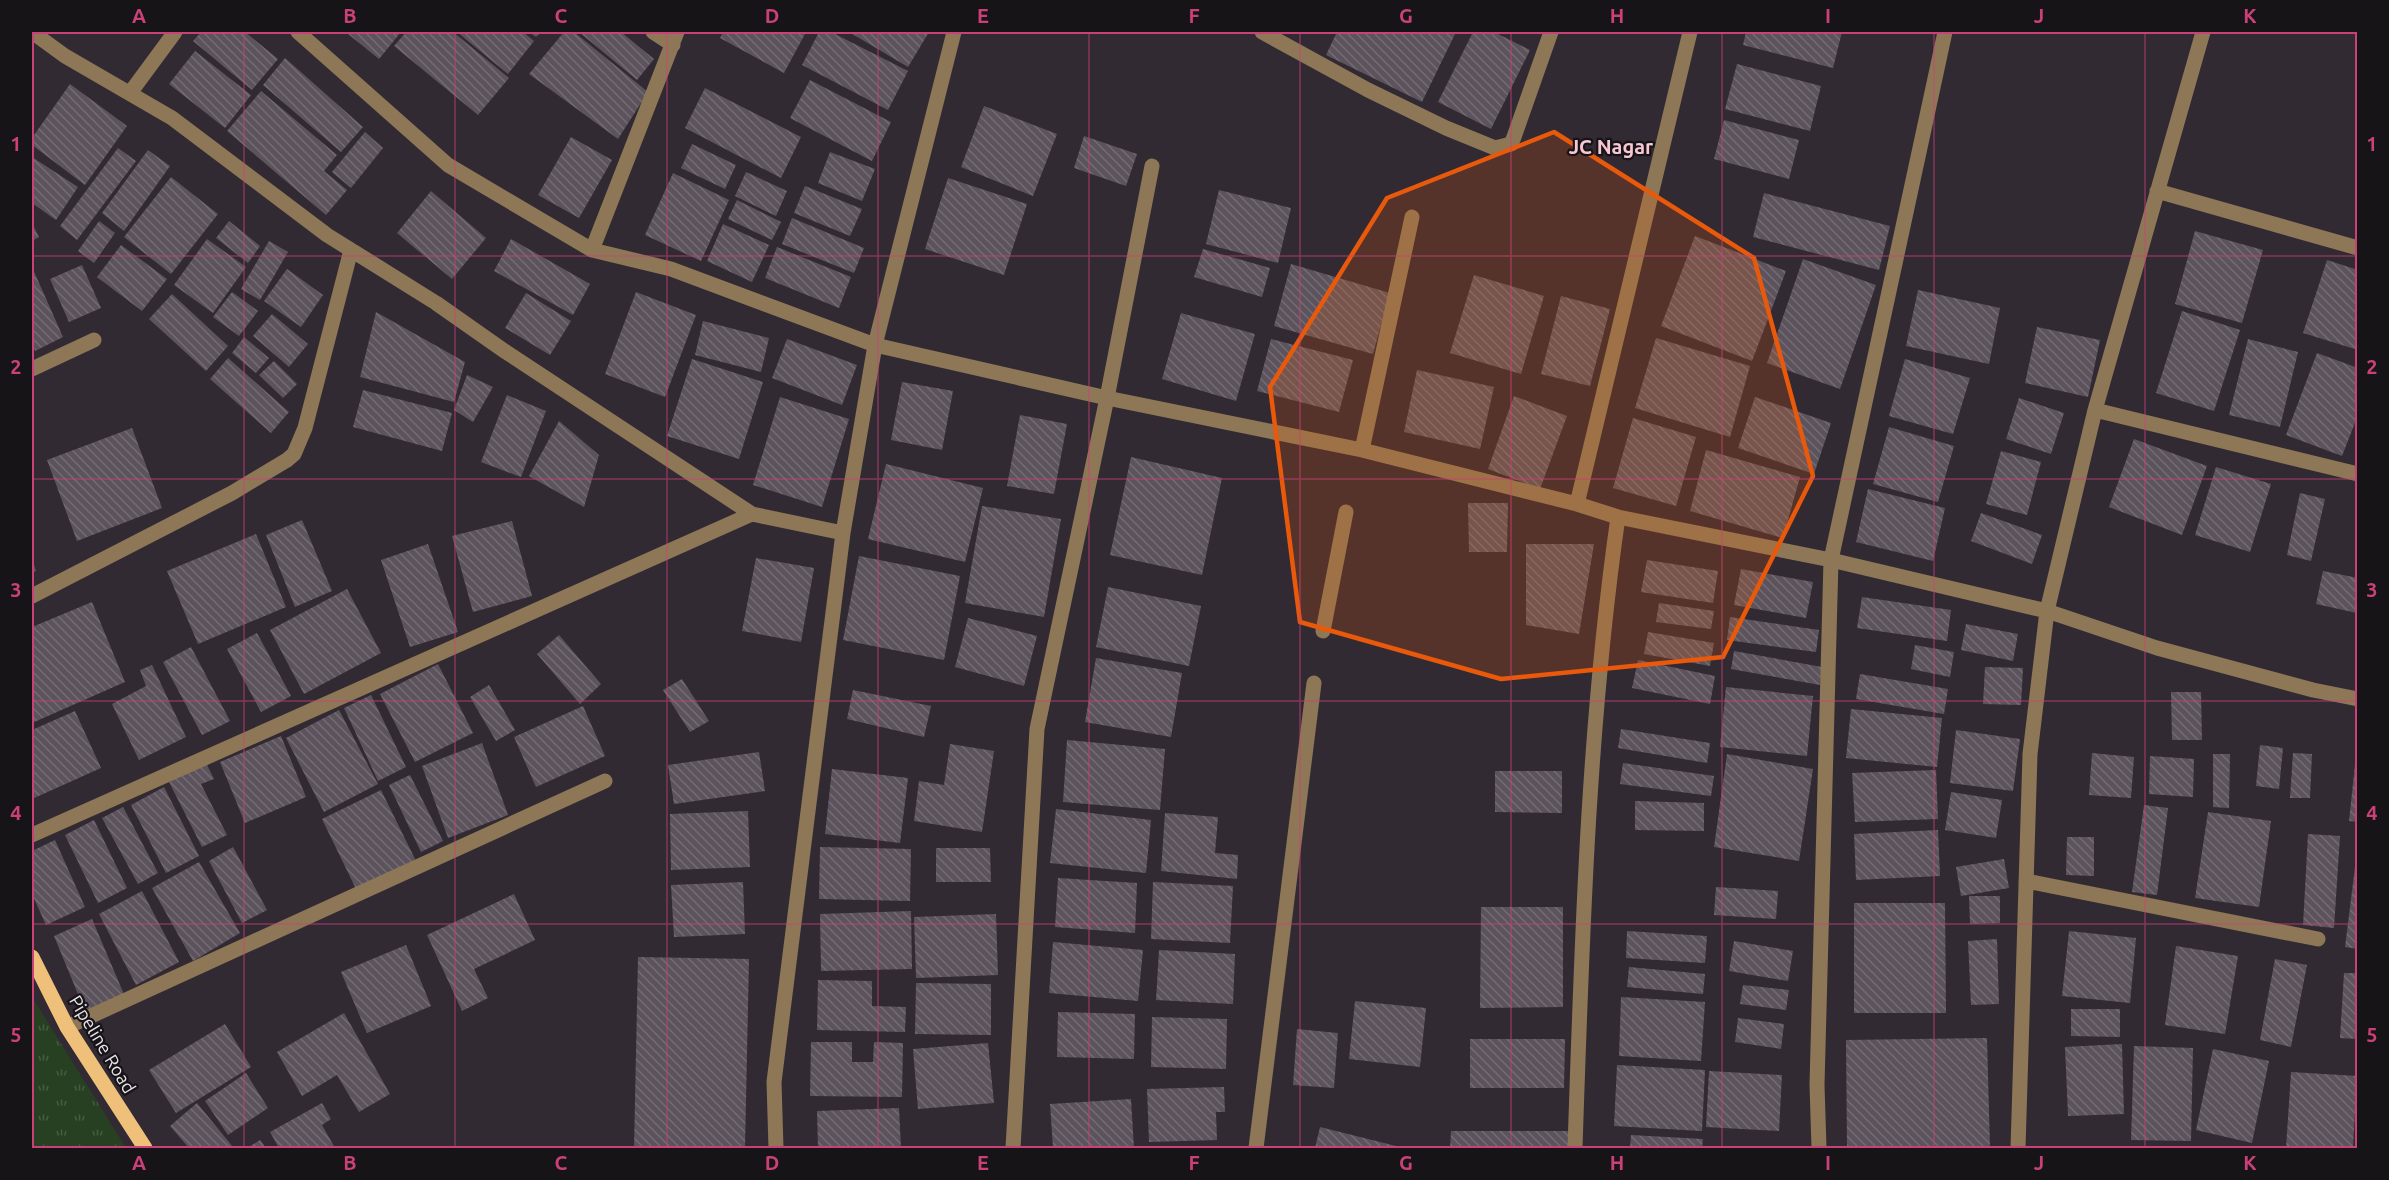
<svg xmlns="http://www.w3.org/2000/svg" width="2389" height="1180" font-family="Ubuntu,sans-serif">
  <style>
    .park { fill: url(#park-tufts) }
    .building { fill: url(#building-back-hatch) }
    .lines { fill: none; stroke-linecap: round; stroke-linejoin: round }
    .minor { stroke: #8d7756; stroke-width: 15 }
    .major { stroke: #efc079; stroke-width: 15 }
    .marked { fill: #e8590c; fill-opacity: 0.2; stroke: #e8590c; stroke-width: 4.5; stroke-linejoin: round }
    .grid { fill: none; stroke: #ca4178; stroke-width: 1.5; stroke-opacity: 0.55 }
    .labels { text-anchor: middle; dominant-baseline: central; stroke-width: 4.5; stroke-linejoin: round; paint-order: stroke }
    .street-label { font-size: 18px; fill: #e9e4ea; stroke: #171418 }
    .neighbourhood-label { font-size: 20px; font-weight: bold; fill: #f9c7d3; stroke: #171418 }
    .neatline { fill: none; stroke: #ca4178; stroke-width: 2 }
    .grid-label { font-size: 20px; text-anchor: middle; font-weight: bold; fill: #ca4178 }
  </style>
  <defs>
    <pattern id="park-tufts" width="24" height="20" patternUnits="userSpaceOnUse" patternTransform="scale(1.5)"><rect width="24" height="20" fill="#284022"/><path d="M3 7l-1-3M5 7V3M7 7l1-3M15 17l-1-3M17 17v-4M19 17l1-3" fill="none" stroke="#475b42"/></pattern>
    <pattern id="building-back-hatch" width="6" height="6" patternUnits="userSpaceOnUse" patternTransform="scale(1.5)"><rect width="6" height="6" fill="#5c535d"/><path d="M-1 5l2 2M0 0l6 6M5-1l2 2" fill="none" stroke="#736c74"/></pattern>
  </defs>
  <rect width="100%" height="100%" fill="#312a33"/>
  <path class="park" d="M32 997 126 1148H32Z"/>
  <path class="building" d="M201 32H245L278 59 252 90 193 41Z
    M350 32H401L379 59 348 34Z
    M406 32H453L509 78 478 115 394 46Z
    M457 32H523L534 41 508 74Z
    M529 32H541L536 37Z
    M564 32H574L648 92 618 139 529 74Z
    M579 32H621L654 59 637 80Z
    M723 32H806L784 73 720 38Z
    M819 32H831L908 71 888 110 802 65Z
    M849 32H929L908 67Z
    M1337 32H1456L1422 102 1326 55Z
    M1473 32H1494L1530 50 1491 129 1438 102Z
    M1746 32H1842L1833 68 1743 45Z
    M195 51 251 95 225 128 169 84Z
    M285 58 363 127 341 152 263 85Z
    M1737 64 1821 86 1810 131 1725 109Z
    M810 80 891 122 872 161 790 118Z
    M70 84 127 126 85 185 32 145V138Z
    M705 88 801 137 781 178 685 128Z
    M261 91 337 155 324 171 347 190 326 215 227 131Z
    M984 106 1057 134 1033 196 961 167Z
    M1724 120 1799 140 1789 179 1714 159Z
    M365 132 383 148 351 188 332 172Z
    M1084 136 1137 154 1126 186 1074 168Z
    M571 137 612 160 579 218 538 195Z
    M692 144 736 165 725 189 681 168Z
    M118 148 136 161 77 240 60 226Z
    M148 150 170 166 124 231 102 213Z
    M830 152 875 169 862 201 818 183Z
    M32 157 78 187 56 220 32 203Z
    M746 172 787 191 776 216 735 196Z
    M673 173 729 200 701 261 645 235Z
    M171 177 218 214 171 274 124 237Z
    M948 178 1027 204 1004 275 925 249Z
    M805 186 862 209 850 236 794 213Z
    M1219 190 1291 208 1278 263 1206 244Z
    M431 191 486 238 452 279 397 233Z
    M1764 193 1890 226 1879 270 1753 237Z
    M737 200 781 222 772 240 728 219Z
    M792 218 864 248 854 273 782 244Z
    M99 221 115 233 94 263 78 251Z
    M229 221 260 246 248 263 216 238Z
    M32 223 39 237 32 241Z
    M723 224 769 245 752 282 707 261Z
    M2195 231 2263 250 2242 323 2175 304Z
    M1695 236 1786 271 1752 361 1661 326Z
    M207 239 246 267 213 313 174 285Z
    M511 239 590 284 573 315 494 271Z
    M269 241 288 252 260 300 241 289Z
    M121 245 167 279 142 311 97 277Z
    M777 247 851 277 839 308 765 278Z
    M1203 249 1270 268 1262 297 1194 277Z
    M1803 259 1876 285 1840 389 1767 363Z
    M2327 260 2358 270V350L2303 333Z
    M1291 264 1390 293 1373 354 1274 326Z
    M82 265 101 308 69 322 50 279Z
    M32 267 63 337 35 351 32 344Z
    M287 269 323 295 301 327 264 301Z
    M1474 275 1544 296 1521 374 1450 353Z
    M1918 290 2000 308 1989 364 1906 346Z
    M232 292 258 311 239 336 213 317Z
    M636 292 696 315 665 397 605 374Z
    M526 293 571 321 550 355 505 328Z
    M172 294 228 346 206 371 149 319Z
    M1561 296 1610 309 1590 386 1541 374Z
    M2182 311 2240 330 2214 411 2156 393Z
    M376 312 465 362 454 402 360 377Z
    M1181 313 1255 334 1236 401 1162 379Z
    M272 314 308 344 289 367 253 336Z
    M703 321 769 338 761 372 695 355Z
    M2037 327 2100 340 2088 397 2025 383Z
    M244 337 269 358 256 373 232 353Z
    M1656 338 1750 366 1730 437 1635 408Z
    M787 339 857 365 842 405 772 378Z
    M1271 339 1353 360 1339 412 1257 391Z
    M2248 339 2298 352 2280 427 2229 415Z
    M2317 353 2358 368V415L2342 456 2286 435Z
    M228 358 289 412 271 433 210 379Z
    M692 359 763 382 739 459 667 436Z
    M1905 359 1970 378 1953 434 1889 416Z
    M274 361 297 384 283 398 259 375Z
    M1417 370 1494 387 1480 449 1404 432Z
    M467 375 493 387 473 422 454 410Z
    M902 382 953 391 942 450 891 440Z
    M363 390 452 413 442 451 353 427Z
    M507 395 546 411 521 477 481 462Z
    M1514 396 1567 416 1540 489 1488 469Z
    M780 397 849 419 822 507 753 485Z
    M1755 397 1831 423 1814 474 1738 448Z
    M2019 398 2064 413 2051 454 2006 439Z
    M1020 415 1067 424 1054 494 1007 486Z
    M1633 418 1696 437 1676 506 1613 488Z
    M559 421 599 455 584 507 529 476Z
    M1889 427 1954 446 1938 502 1873 484Z
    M132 428 162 508 77 541 47 460Z
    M2134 439 2207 466 2182 535 2109 507Z
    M1706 450 1800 477 1783 538 1690 511Z
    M2001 451 2041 462 2027 515 1986 504Z
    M1131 457 1222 478 1202 575 1110 555Z
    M886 464 983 488 965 562 868 539Z
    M2216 467 2271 484 2250 552 2195 535Z
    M1868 489 1945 508 1933 561 1856 542Z
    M2300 493 2325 499 2311 561 2287 555Z
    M1468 503H1508L1507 552H1469Z
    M982 506 1061 519 1044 617 965 603Z
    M1981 513 2042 535 2032 564 1971 541Z
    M302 520 332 591 295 607 266 535Z
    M512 521 532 596 473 612 452 536Z
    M256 534 286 607 198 644 167 571Z
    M428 544 458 632 410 647 381 560Z
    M1526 544H1594L1579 634 1526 625Z
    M859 556 960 576 944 660 843 640Z
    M756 558 814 568 801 642 742 631Z
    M32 559 36 571 32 573Z
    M1647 560 1718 571 1713 603 1641 592Z
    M1741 569 1813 582 1806 618 1734 605Z
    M2323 571 2358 578 2357 613 2316 604Z
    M1108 587 1201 606 1189 666 1096 647Z
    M347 589 381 653 304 694 270 630Z
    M1862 597 1951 610 1947 641 1857 628Z
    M92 602 125 682 32 723V627Z
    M1659 603 1714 611 1711 629 1656 622Z
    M1730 617 1819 630 1816 652 1727 640Z
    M968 618 1037 636 1024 686 955 667Z
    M1966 624 2018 634 2013 661 1961 650Z
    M1648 632 1714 643 1710 666 1644 654Z
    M257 633 291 696 261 712 227 649Z
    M559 635 601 684 580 704 537 654Z
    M1915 645 1954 652 1950 677 1911 669Z
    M191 647 230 721 202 735 163 662Z
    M1734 651 1822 667 1820 685 1731 669Z
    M1096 658 1182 673 1171 737 1085 722Z
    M1638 660 1715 676 1710 704 1632 688Z
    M438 664 473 733 415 762 380 694Z
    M152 665 186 737 139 760 112 704 146 686 140 670Z
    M1985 667 2023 668 2021 705 1983 704Z
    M1860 674 1948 689 1944 714 1856 699Z
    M682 679 709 721 690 732 663 690Z
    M489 685 515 730 496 741 470 697Z
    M1726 687 1813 696 1807 756 1720 747Z
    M853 690 931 706 924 737 847 719Z
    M2171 692H2201L2202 740H2172Z
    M371 695 406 767 378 781 344 708Z
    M583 706 605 756 536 787 514 737Z
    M1851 709 1942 718 1937 767 1846 758Z
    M339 710 378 784 324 812 286 738Z
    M75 711 101 768 32 799V730Z
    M1621 729 1710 743 1707 763 1618 748Z
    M1956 730 2020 739 2013 791 1950 783Z
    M281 736 306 797 245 823 220 762Z
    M1067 740 1165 749 1160 810 1063 802Z
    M482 743 508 815 448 838 422 766Z
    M950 744 994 751 982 832 914 821 919 781 944 785Z
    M2260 745 2283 748 2279 789 2256 786Z
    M759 752 765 791 674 804 668 765Z
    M2092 753 2134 757 2131 798 2089 795Z
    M2293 753 2312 754 2310 798H2290Z
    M1727 754 1813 769 1799 861 1714 847Z
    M2213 754H2230L2229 808 2213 807Z
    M2356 755H2358V822L2349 821Z
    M2150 756 2194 759 2193 797 2149 794Z
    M206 763 214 779 201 784 227 835 202 847 169 782Z
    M1623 763 1714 776 1711 796 1620 784Z
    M832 769 908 778 900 843 825 834Z
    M1936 770 1938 819 1855 822 1852 773Z
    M1495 771H1562V813L1495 812Z
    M410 775 443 841 421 852 389 785Z
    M164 787 199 856 166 873 131 805Z
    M381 790 416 861 356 889 322 819Z
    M1951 792 2002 800 1996 838 1945 830Z
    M1635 801 1704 803V831L1635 830Z
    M2144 805 2168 808 2157 895 2132 892Z
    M123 807 158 873 138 884 102 818Z
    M1056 809 1151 820 1146 873 1050 863Z
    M748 811 750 867 671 870 670 814Z
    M2208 812 2271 821 2259 907 2195 898Z
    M1165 813 1218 817 1215 853 1238 855 1237 879 1161 871Z
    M94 820 127 888 98 903 65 835Z
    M1938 830 1940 876 1856 880 1854 834Z
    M2308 834 2340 836 2334 928 2303 925Z
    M2067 837H2094V876L2066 875Z
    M55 840 85 907 46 925 32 894V851Z
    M233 847 267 910 242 923 209 861Z
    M820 847 911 849 910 901 819 899Z
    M936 848H990L991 882H936Z
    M2004 859 2009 888 1961 896 1956 867Z
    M2356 859H2358V949L2345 947Z
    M199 862 240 933 193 961 152 888Z
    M1058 878 1137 883 1135 933 1055 927Z
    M743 882 745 934 674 937 671 885Z
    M1153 882 1233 886 1230 943 1151 939Z
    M1716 887 1778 891 1776 919 1714 915Z
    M142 891 179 962 136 985 99 914Z
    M514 894 535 940 474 969 488 998 462 1011 427 935Z
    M1969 896H2000V923L1970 924Z
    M1854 903H1945L1946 1013H1854Z
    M1481 907H1563V1007L1480 1008Z
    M911 911 912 969 821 971 820 914Z
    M996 914 998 975 916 978 914 917Z
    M92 919 126 999 87 1016 54 936Z
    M1627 931 1707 936 1705 963 1626 958Z
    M2069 931 2136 938 2130 1003 2062 996Z
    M1997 939 1999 1004 1971 1005 1968 941Z
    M1734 941 1793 951 1788 981 1729 971Z
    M1053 942 1143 950 1138 1001 1049 993Z
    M406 945 431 1006 367 1033 341 972Z
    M2176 946 2238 956 2225 1034 2165 1025Z
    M1159 950 1235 954 1233 1004 1156 1000Z
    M638 957 749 959 745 1148H634Z
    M2275 959 2307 965 2291 1047 2260 1040Z
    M1629 967 1705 974 1703 994 1627 987Z
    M2344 973H2358V1039L2340 1038Z
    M818 980 872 981V1006L906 1007 905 1032 817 1030Z
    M916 983 991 984V1035L915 1034Z
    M1743 985 1789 990 1786 1010 1740 1004Z
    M1621 997 1705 1002 1701 1061 1619 1056Z
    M1355 1001 1426 1008 1420 1067 1349 1059Z
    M2071 1009H2120V1037L2071 1036Z
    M1058 1012 1135 1014 1134 1059 1057 1057Z
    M344 1013 390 1094 359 1112 337 1075 302 1096 277 1052Z
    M1152 1017 1227 1019 1226 1069 1151 1067Z
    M1738 1018 1784 1024 1781 1049 1735 1042Z
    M225 1024 251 1067 176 1113 149 1070Z
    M1297 1029 1338 1033 1334 1088 1293 1085Z
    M1987 1038 1990 1148H1847L1846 1040Z
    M1470 1039H1565L1564 1088H1470Z
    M811 1042H852V1062H873L874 1042 903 1043 902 1097 810 1096Z
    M988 1043 994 1103 918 1109 913 1049Z
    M2122 1044 2124 1114 2068 1116 2065 1047Z
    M2134 1046 2193 1048 2191 1141 2131 1140Z
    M2213 1049 2269 1061 2252 1143 2196 1130Z
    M1617 1065 1705 1070 1702 1131 1614 1126Z
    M1709 1071 1782 1075 1779 1131 1706 1127Z
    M2291 1072 2357 1076 2353 1148H2286Z
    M246 1073 268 1108 228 1135 205 1101Z
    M1224 1087 1225 1112H1216L1217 1140 1149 1142 1147 1089Z
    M1131 1099 1134 1148H1053L1050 1104Z
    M197 1103 233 1147 231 1148H189L170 1126Z
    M322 1103 331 1119 322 1125 335 1148H279L270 1132Z
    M899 1108 901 1148H818L817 1111Z
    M1320 1127 1404 1148H1315Z
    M1451 1131H1568V1148H1450Z
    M1631 1135 1703 1139 1702 1148H1630Z
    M260 1140 266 1148H247Z"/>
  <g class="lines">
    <path class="minor" d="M32 32 65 56 172 118 327 235 436 303 506 352 752 514 843 533
      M298 32 448 165 592 250 671 269 875 345 1107 398 1362 450 1577 504 1618 517 1831 560 2047 611 2157 648 2313 690 2358 699
      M653 32 673 45
      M1262 32 1368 90 1446 128 1495 148 1511 144 1514 137 1551 32
      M130 93 175 32
      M2157 191 2358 248
      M592 250 677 32
      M32 369 94 340
      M2095 410 2358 474
      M1362 450 1412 217
      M1577 504 1690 32
      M32 596 232 493 287 460 294 454 305 428 351 250
      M1323 631 1346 512
      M32 835 752 514
      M2026 881 2318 939
      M67 1027 605 781
      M776 1148 774 1082 843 533 875 345 954 32
      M1013 1148 1037 729 1107 398 1152 166
      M1256 1148 1314 683
      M1575 1148C1582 938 1588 726 1618 517
      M1819 1148 1817 1085 1831 560 1945 32
      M2018 1148 2030 754 2047 611 2095 410 2203 32"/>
    <path class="major" d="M32 957 67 1027 145 1148"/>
  </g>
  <path class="marked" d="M1554 132 1754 258 1813 476 1723 657 1501 679 1300 622 1270 387 1387 198Z"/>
  <path class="grid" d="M244 32V1148M455 32V1148M667 32V1148M878 32V1148M1089 32V1148M1300 32V1148M1511 32V1148M1722 32V1148M1934 32V1148M2145 32V1148M32 256H2358M32 479H2358M32 701H2358M32 924H2358"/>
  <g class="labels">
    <g class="street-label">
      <text transform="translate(103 1044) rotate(59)">Pipeline Road</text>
    </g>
    <g class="neighbourhood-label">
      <text x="1611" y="146">JC Nagar</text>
    </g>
  </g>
  <rect width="2389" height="1180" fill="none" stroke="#171418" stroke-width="66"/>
  <rect x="33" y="33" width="2323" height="1114" class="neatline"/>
  <g class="grid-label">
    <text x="139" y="23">A</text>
    <text x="350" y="23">B</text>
    <text x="561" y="23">C</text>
    <text x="772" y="23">D</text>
    <text x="983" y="23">E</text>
    <text x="1194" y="23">F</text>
    <text x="1406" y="23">G</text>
    <text x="1617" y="23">H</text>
    <text x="1828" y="23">I</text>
    <text x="2039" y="23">J</text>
    <text x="2250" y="23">K</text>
    <text x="16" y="151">1</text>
    <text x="2372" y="151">1</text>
    <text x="16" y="374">2</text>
    <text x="2372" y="374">2</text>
    <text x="16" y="597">3</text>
    <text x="2372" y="597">3</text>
    <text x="16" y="820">4</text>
    <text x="2372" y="820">4</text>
    <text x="16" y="1042">5</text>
    <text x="2372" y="1042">5</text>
    <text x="139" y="1170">A</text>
    <text x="350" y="1170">B</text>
    <text x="561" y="1170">C</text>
    <text x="772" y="1170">D</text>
    <text x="983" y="1170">E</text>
    <text x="1194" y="1170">F</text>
    <text x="1406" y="1170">G</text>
    <text x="1617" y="1170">H</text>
    <text x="1828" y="1170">I</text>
    <text x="2039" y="1170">J</text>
    <text x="2250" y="1170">K</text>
  </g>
</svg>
